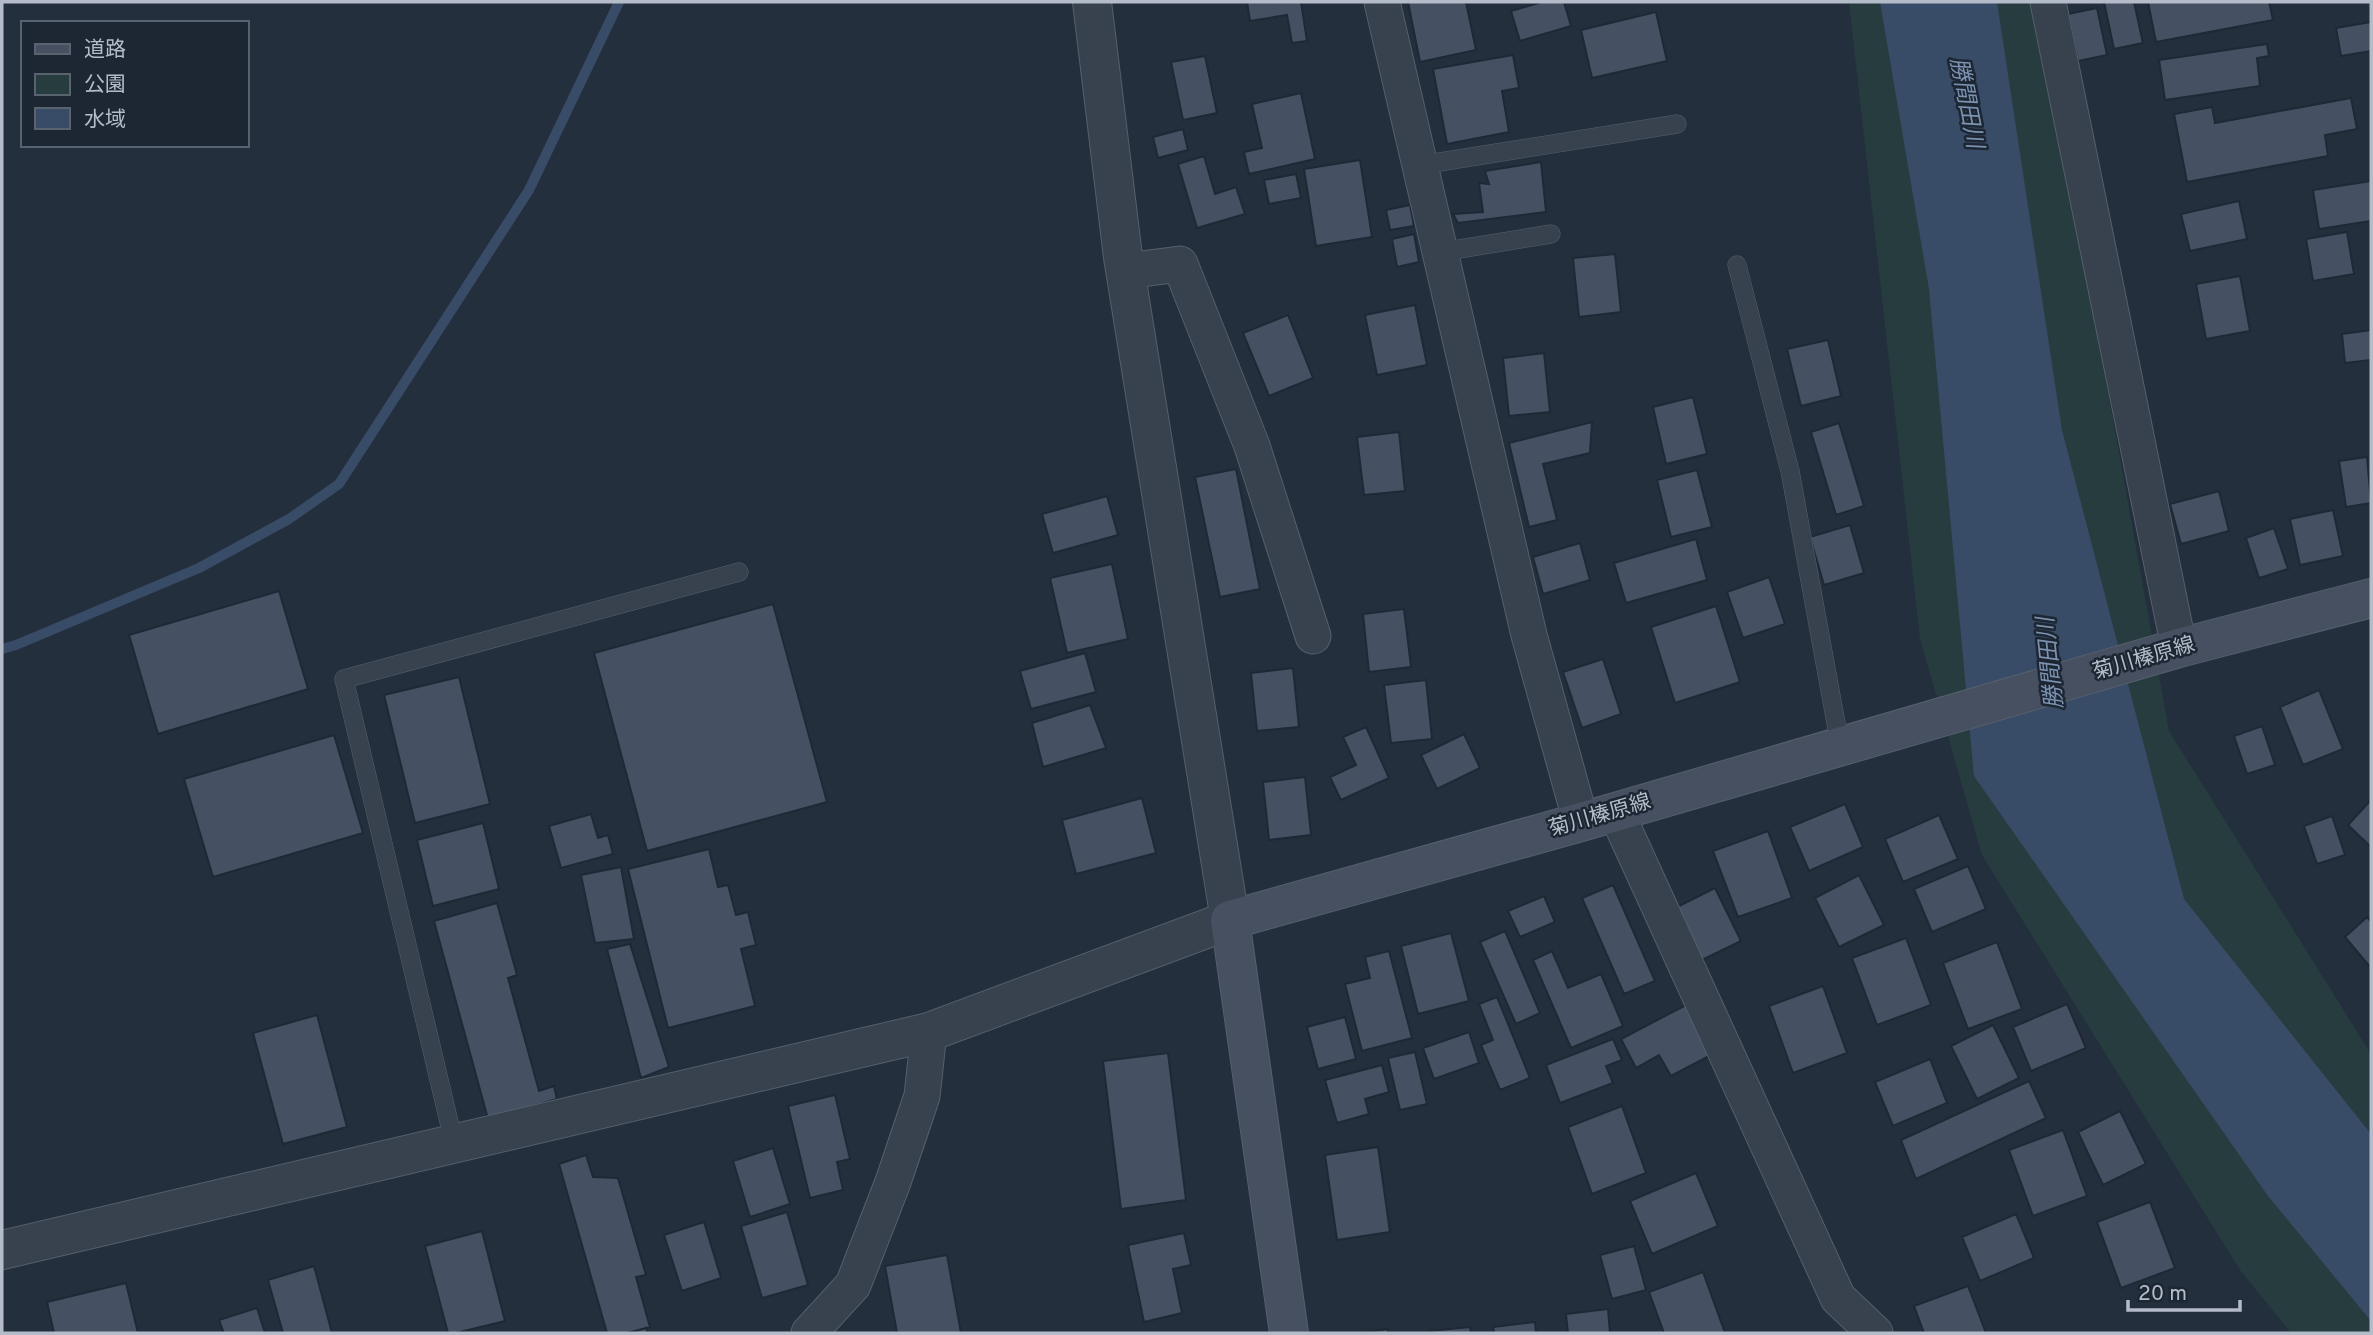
<svg xmlns="http://www.w3.org/2000/svg" width="2373" height="1335" font-family="Overpass,'Noto Sans JP',sans-serif">
  <style>
    .green { fill: #263c3f }
    .water { fill: #394c67 }
    .lines { fill: none; stroke-linecap: round; stroke-linejoin: round }
    .stream { stroke: #394c67; stroke-width: 10 }
    .building { fill: #455162; stroke: #1f2835; stroke-width: 2 }
    .service-casing { stroke: #565f6c; stroke-width: 19 }
    .minor-casing { stroke: #565f6c; stroke-width: 37 }
    .tertiary-casing { stroke: #565f6c; stroke-width: 40 }
    .secondary-casing { stroke: #565f6c; stroke-width: 40 }
    .service { stroke: #38414e; stroke-width: 18 }
    .minor { stroke: #38414e; stroke-width: 35 }
    .tertiary { stroke: #38414e; stroke-width: 38 }
    .secondary { stroke: #465061; stroke-width: 38 }
    .labels { text-anchor: middle; dominant-baseline: central; stroke-width: 5; stroke-linejoin: round; paint-order: stroke }
    .street-label { font-size: 21px; fill: #b4bcc9; stroke: #1d2633 }
    .water-label { font-size: 23px; font-style: italic; fill: #7c92b1; stroke: #1d2633 }
  </style>
  <rect width="100%" height="100%" fill="#242f3e"/>
  <path class="green" d="M1849 2H2038L2169 731 2371 1054V1333H2291L2240 1270 1982 855 1920 639Z"/>
  <path class="water" d="M1880 2H1997L2062 430 2184 899 2371 1134V1321L2268 1196 1974 776 1929 289Z"/>
  <g class="lines">
    <path class="stream" d="M2 649 16 645 199 568 289 519 339 484 529 190 619 2"/>
  </g>
  <path class="building" d="M1247 2H1301L1307 41 1292 43 1287 15 1250 21Z
    M1408 2H1466L1476 50 1420 62Z
    M1542 2H1564L1571 26 1520 41 1511 11Z
    M2104 2H2134L2143 43 2114 49Z
    M2148 2H2269L2273 20 2156 42Z
    M2097 8 2107 55 2078 61 2068 14Z
    M1656 12 1667 61 1592 78 1581 30Z
    M2371 22V51L2341 56 2336 28Z
    M2267 44 2269 56 2257 58 2260 86 2165 100 2159 60Z
    M1513 55 1519 88 1502 91 1509 132 1447 144 1433 69Z
    M1205 56 1217 113 1183 120 1171 62Z
    M1301 93 1315 159 1249 174 1244 152 1262 148 1252 104Z
    M2351 98 2357 129 2325 135 2328 156 2187 182 2174 114 2212 107 2215 123Z
    M1183 129 1188 150 1158 158 1153 137Z
    M1204 156 1215 194 1236 187 1245 214 1197 228 1178 164Z
    M1360 160 1372 237 1316 246 1304 169Z
    M1541 162 1546 212 1458 223 1453 214 1483 212 1479 183 1489 184 1485 171Z
    M1296 174 1301 198 1269 204 1264 180Z
    M2371 181V221L2319 229 2313 190Z
    M2239 201 2247 239 2190 251 2181 214Z
    M1410 205 1414 226 1390 230 1386 210Z
    M2347 232 2354 274 2313 281 2306 239Z
    M1414 234 1419 262 1397 267 1392 239Z
    M1615 254 1621 312 1579 317 1573 258Z
    M2240 276 2250 331 2206 339 2196 284Z
    M1415 305 1427 365 1377 375 1365 315Z
    M1288 315 1313 378 1269 396 1243 333Z
    M2371 330V360L2345 363 2342 334Z
    M1828 340 1841 396 1801 406 1787 349Z
    M1544 353 1550 412 1509 416 1503 358Z
    M1693 397 1707 454 1666 464 1653 407Z
    M1592 422 1590 453 1543 464 1557 520 1529 527 1509 443Z
    M1839 423 1864 506 1836 515 1811 432Z
    M1399 432 1405 491 1364 495 1357 437Z
    M2367 457 2371 503 2346 507 2339 461Z
    M1236 469 1260 589 1220 597 1195 477Z
    M1697 470 1712 527 1671 537 1657 480Z
    M2219 491 2229 531 2181 544 2170 504Z
    M1107 496 1118 535 1053 553 1042 514Z
    M2333 510 2343 556 2300 565 2290 519Z
    M1850 525 1864 573 1824 585 1810 537Z
    M2274 528 2288 569 2259 578 2246 538Z
    M1696 539 1707 580 1626 603 1614 563Z
    M1580 543 1590 580 1543 594 1533 557Z
    M1112 564 1128 639 1067 653 1050 578Z
    M1769 577 1785 624 1743 638 1727 592Z
    M279 591 308 689 158 734 129 635Z
    M773 604 827 802 647 851 594 653Z
    M1716 606 1740 682 1675 703 1651 627Z
    M1404 609 1411 667 1369 672 1363 614Z
    M1085 653 1096 692 1031 709 1020 671Z
    M1603 659 1621 714 1582 728 1563 672Z
    M1293 668 1299 727 1257 731 1251 673Z
    M459 677 490 804 415 823 384 695Z
    M1426 680 1432 739 1391 743 1384 685Z
    M2319 690 2343 749 2303 765 2280 707Z
    M1090 705 1106 748 1043 767 1032 723Z
    M2262 726 2275 765 2247 774 2234 736Z
    M1366 727 1389 778 1341 800 1330 777 1356 765 1343 737Z
    M1464 734 1480 768 1437 789 1421 755Z
    M334 735 363 833 213 877 184 779Z
    M1305 777 1311 835 1269 840 1263 782Z
    M1142 798 1156 853 1076 874 1062 820Z
    M2371 800V847L2348 825Z
    M1845 804 1863 847 1809 871 1790 827Z
    M591 814 598 838 608 835 613 854 561 868 549 826Z
    M1939 815 1958 859 1903 882 1885 839Z
    M2332 816 2345 855 2317 864 2304 826Z
    M483 823 499 889 433 906 417 840Z
    M1768 831 1792 898 1738 917 1713 851Z
    M709 849 718 887 728 885 736 915 748 912 756 945 741 949 755 1006 668 1028 628 869Z
    M1968 866 1986 909 1932 932 1914 889Z
    M621 867 634 939 595 943 581 875Z
    M1859 875 1884 925 1839 947 1815 898Z
    M1613 885 1655 981 1624 994 1582 898Z
    M1715 888 1741 941 1698 962 1673 909Z
    M1544 896 1555 922 1520 937 1508 911Z
    M497 903 517 975 508 978 539 1091 554 1086 557 1099 488 1119 434 921Z
    M2367 917 2371 922V968L2345 937Z
    M1505 931 1540 1013 1516 1024 1480 942Z
    M1451 933 1469 1001 1418 1014 1401 946Z
    M1906 938 1931 1005 1877 1025 1852 958Z
    M1997 942 2022 1009 1968 1029 1943 963Z
    M630 944 669 1067 641 1078 607 949Z
    M1389 951 1412 1038 1362 1051 1345 984 1370 978 1365 957Z
    M1552 951 1568 988 1601 974 1623 1026 1571 1048 1533 960Z
    M1823 986 1847 1053 1793 1073 1769 1006Z
    M1497 997 1530 1078 1500 1090 1481 1045 1493 1040 1479 1004Z
    M2067 1004 2086 1048 2031 1071 2013 1027Z
    M1686 1005 1711 1055 1671 1076 1659 1055 1636 1068 1621 1039Z
    M317 1015 347 1127 283 1144 253 1033Z
    M1345 1017 1356 1059 1318 1069 1307 1027Z
    M1993 1025 2019 1078 1977 1099 1951 1046Z
    M1469 1032 1479 1063 1434 1079 1423 1048Z
    M1613 1039 1622 1060 1606 1066 1613 1083 1560 1103 1546 1065Z
    M1415 1052 1427 1104 1400 1110 1388 1058Z
    M1168 1053 1186 1200 1121 1209 1103 1061Z
    M1930 1059 1947 1103 1893 1126 1875 1082Z
    M1382 1065 1389 1092 1365 1099 1369 1114 1337 1123 1325 1080Z
    M2029 1081 2046 1118 1916 1179 1901 1140Z
    M835 1095 850 1159 837 1162 843 1190 810 1198 788 1106Z
    M1622 1106 1646 1173 1592 1194 1568 1127Z
    M2120 1111 2146 1164 2103 1185 2078 1132Z
    M2063 1130 2087 1196 2033 1216 2009 1150Z
    M1378 1147 1390 1232 1337 1240 1325 1155Z
    M773 1148 790 1204 750 1217 733 1161Z
    M586 1155 593 1177 618 1178 646 1275 636 1277 650 1327 627 1333H607L559 1164Z
    M1696 1173 1718 1226 1652 1254 1630 1201Z
    M2150 1202 2175 1268 2121 1288 2097 1222Z
    M787 1212 808 1285 762 1298 741 1226Z
    M2016 1214 2034 1258 1980 1281 1962 1237Z
    M704 1222 721 1278 682 1291 664 1235Z
    M482 1231 505 1321 456 1333H448L425 1246Z
    M1184 1233 1191 1265 1173 1269 1182 1313 1144 1322 1128 1245Z
    M1634 1246 1646 1290 1612 1299 1600 1255Z
    M947 1255 961 1333H897L885 1266Z
    M314 1266 332 1333H283L268 1280Z
    M1703 1272 1725 1333H1664L1649 1292Z
    M126 1283 138 1333H54L47 1302Z
    M1968 1286 1986 1333H1924L1914 1306Z
    M257 1308 265 1333H224L219 1320Z
    M1608 1309 1610 1333H1568L1566 1314Z
    M1535 1322 1536 1333H1494L1493 1327Z
    M1470 1327 1471 1333H1429V1331Z
    M646 1328 648 1333H629Z
    M1388 1329V1333H1357Z"/>
  <g class="lines">
    <g class="service-casing">
      <path id="service" d="M1421 165 1677 124
        M1441 252 1551 234
        M1737 265 1790 471 1840 745
        M454 1143 344 679 739 572"/>
    </g>
    <g class="minor-casing">
      <path id="minor" d="M1382 2 1529 635 1581 822
        M2048 2 2179 648
        M1126 271 1180 264 1252 446 1313 636
        M1616 812 1838 1298 1875 1333
        M809 1333 853 1285 893 1182 922 1096 929 1032"/>
    </g>
    <g class="tertiary-casing">
      <path id="tertiary" d="M2 1250 929 1032 1230 920 1123 257 1092 2"/>
    </g>
    <g class="secondary-casing">
      <path id="secondary" d="M1289 1333 1230 920 1581 822 2179 648 2371 598"/>
    </g>
    <use href="#service" class="service"/>
    <use href="#minor" class="minor"/>
    <use href="#tertiary" class="tertiary"/>
    <use href="#secondary" class="secondary"/>
  </g>
  <g class="labels">
    <g class="street-label">
      <text transform="translate(2144 659) rotate(-16)">菊川榛原線</text>
      <text transform="translate(1600 816) rotate(-16)">菊川榛原線</text>
    </g>
    <g class="water-label">
      <text transform="translate(1965 103) rotate(79)">勝間田川</text>
      <text transform="translate(2052 663) rotate(-96)">勝間田川</text>
    </g>
  </g>
  <rect width="2373" height="1335" fill="none" stroke="#b4bcc9" stroke-width="7"/>
  <rect x="21" y="21" width="228" height="126" fill="#1d2633" stroke="#59626f" stroke-width="2"/>
  <rect x="35" y="44" width="35" height="10" fill="#465061" stroke="#59626f" stroke-width="2"/>
  <text x="84" y="56" font-size="21" fill="#b4bcc9">道路</text>
  <rect x="35" y="74" width="35" height="21" fill="#263c3f" stroke="#59626f" stroke-width="2"/>
  <text x="84" y="91" font-size="21" fill="#b4bcc9">公園</text>
  <rect x="35" y="108" width="35" height="21" fill="#394c67" stroke="#59626f" stroke-width="2"/>
  <text x="84" y="126" font-size="21" fill="#b4bcc9">水域</text>
  <path d="M2128 1300v10h112v-10" fill="none" stroke="#b4bcc9" stroke-width="3.5"/>
  <text x="2138" y="1300" font-size="21" fill="#b4bcc9" stroke="#1d2633" stroke-width="5" paint-order="stroke">20 m</text>
</svg>
